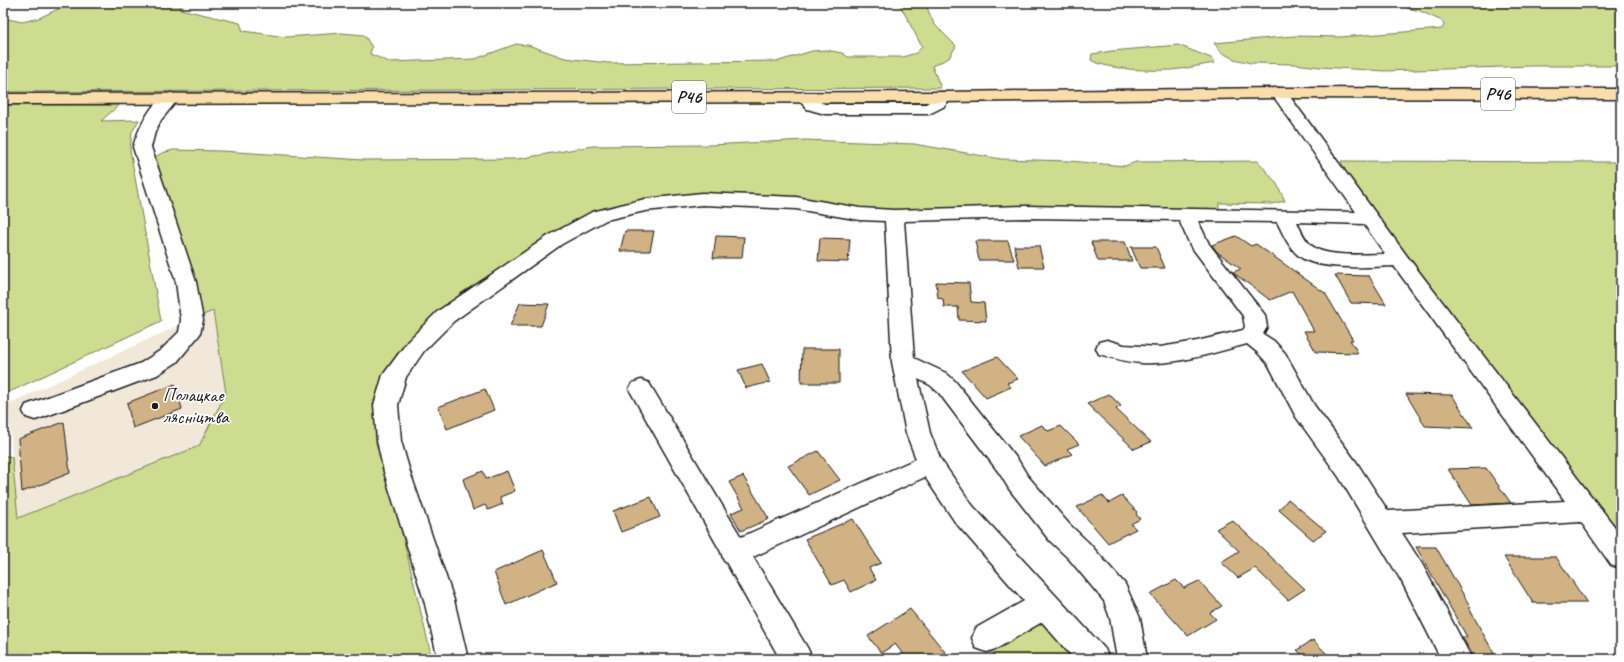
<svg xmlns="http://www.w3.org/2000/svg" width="1624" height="662" font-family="Caveat,sans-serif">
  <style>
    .built { fill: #f1e8da }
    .green { fill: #cedc90; stroke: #757c56 }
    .building { fill: #d0b284; stroke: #1c1c1c }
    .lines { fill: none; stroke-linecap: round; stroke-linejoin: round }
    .minor-casing { stroke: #1c1c1c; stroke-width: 3 }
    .major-casing { stroke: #1c1c1c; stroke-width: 3 }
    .minor { fill: #fff; fill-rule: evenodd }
    .major { fill: #f9deab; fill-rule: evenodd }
    .poi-dot { fill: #1c1c1c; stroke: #fff; stroke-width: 1.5 }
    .labels { text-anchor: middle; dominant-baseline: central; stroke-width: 3.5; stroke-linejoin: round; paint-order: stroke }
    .shield { fill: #fff; stroke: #606060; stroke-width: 1 }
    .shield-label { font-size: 18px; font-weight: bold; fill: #1c1c1c }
    .poi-label { font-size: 19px; fill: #1c1c1c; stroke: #fff; text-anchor: start }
  </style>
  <rect width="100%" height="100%" fill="#fff"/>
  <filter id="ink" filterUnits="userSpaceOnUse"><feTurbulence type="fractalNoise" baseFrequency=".025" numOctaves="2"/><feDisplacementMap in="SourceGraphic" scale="8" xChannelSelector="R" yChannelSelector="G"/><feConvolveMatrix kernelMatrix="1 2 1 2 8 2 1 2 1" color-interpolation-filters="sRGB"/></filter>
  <g filter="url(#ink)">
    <path class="built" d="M212 310 226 393 199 447 17 518 8 404Z"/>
    <path class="green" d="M71 3H184L180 9 240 23 243 31 286 37 342 33 364 35 372 47 370 54 389 62 475 59 516 44 528 45 565 58 608 63 779 61 812 51 826 50 842 53 848 57H903L916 53 922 47 899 3H925L934 24 956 46 949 58 932 66 941 88 3 92V18L22 22 39 18Z
      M1398 3H1621V66H1532L1385 71 1320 67 1294 64 1251 63 1234 59 1221 52 1214 43 1294 36 1340 37 1442 29 1444 25 1442 21 1420 11 1407 8Z
      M1178 45 1211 58 1215 63C1200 65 1186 69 1171 70 1152 71 1107 70 1091 60L1092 54 1112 51Z
      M3 105H119L101 121 139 120 132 132 130 150 161 321 3 395Z
      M805 140 914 144 1001 159 1070 161 1125 166 1136 162 1258 161 1277 184 1285 201 1271 204 1219 203V211L893 213 703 194 592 213 461 293 401 352 388 474 432 659H3V455L12 457 18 518 199 446 226 393 213 311 201 316 153 158 162 153 173 150 221 151 364 160 517 159 593 146 710 145Z
      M1341 161 1621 162V540L1348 178Z
      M1042 615 1080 659H997L989 649Z"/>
    <path class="building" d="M625 231H654L650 251H620Z
      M716 236 744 237 742 258H713Z
      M1236 236 1251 246 1256 244 1325 293 1353 340H1350L1358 353 1316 352 1304 331H1314L1292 291 1270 300 1235 274 1233 272 1241 269 1217 252 1212 245Z
      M820 238 850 239 848 262 818 261Z
      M975 241H1008L1014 260H979Z
      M1091 242H1125L1132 261H1098Z
      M1014 246H1039L1044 267H1019Z
      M1131 247H1156L1165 268H1140Z
      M1335 275 1369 276 1386 304 1351 303Z
      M936 282 969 283 971 302 984 303 986 321 959 320 958 307H944L943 299 938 298Z
      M520 303 549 304 541 326H510Z
      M802 349H839V383H801Z
      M997 357 1018 379 1007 383 1011 387 986 398 962 371Z
      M762 364 770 382 746 388 738 370Z
      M175 384 182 409 133 428 127 403Z
      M485 389 494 410 447 429 438 407Z
      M1109 394 1121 406 1116 409 1151 442 1134 449 1087 404Z
      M1406 394 1452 395 1473 428 1425 426Z
      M64 422 70 473 22 492 18 439Z
      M1042 425 1048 431 1061 426 1079 444 1067 449 1072 454 1045 466 1018 436Z
      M818 451 840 480 809 495 788 466Z
      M1486 468 1511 503 1472 505 1448 469Z
      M483 471 486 479 507 471 515 491 500 497 503 504 488 510 485 505 473 510 463 479Z
      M743 476 769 519 741 531 731 513 744 508 729 482Z
      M1102 495 1109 503 1122 496 1137 512 1136 514 1140 519 1131 524 1136 529 1108 543 1077 507Z
      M651 497 660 517 621 532 613 511Z
      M1288 499 1326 531 1313 540 1279 510Z
      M853 519 881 563 869 568 876 580 851 592 844 580 832 585 805 539Z
      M1232 520 1305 589 1288 600 1255 568 1238 578 1221 562 1239 551 1216 529Z
      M1416 547H1436L1471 608H1469L1497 659H1475L1462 637H1467Z
      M543 550 557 582 506 605 494 572Z
      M1504 557H1556L1587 603H1533Z
      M1176 580 1184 588 1199 581 1222 606 1210 613 1216 619 1188 636 1150 594Z
      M910 609 945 652 935 659H907L895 644 881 653 868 636Z
      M1313 640 1332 659H1306L1297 650Z"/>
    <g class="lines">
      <g class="minor-casing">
        <path id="minor" d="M1279 88 1285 90 1407 256 1621 535V568L1611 565 1581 522 1402 533 1422 564 1472 659H1441L1402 582 1339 477 1296 417 1268 364 1258 353 1247 344C1213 353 1177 365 1141 363 1126 362 1113 358 1099 354L1096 348 1099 342 1107 340 1124 345 1160 347 1197 341 1243 330 1245 327 1243 316 1190 245 1179 220 1026 218 904 221 914 358 946 373 955 381 1018 460 1027 475 1069 524 1089 543 1125 584 1140 618 1147 659H1117L1110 618 1104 601 1069 559 1049 540 1009 489 1000 474 939 393 930 385 918 379 930 433 941 460 973 506 1105 649 1109 659H1074L1042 622 998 648 987 652 976 648 972 638 976 628 1024 601 955 522 925 477 753 557 808 649 812 659H780L726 562 724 561 721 552 629 389 633 383 641 380 649 383 741 537 916 459 906 433 892 362 885 221 860 220 796 209 702 205 645 211 606 220 562 244 454 321 424 351 406 377 398 405 401 441 410 472 454 600 468 659H438L424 600 384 472 377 441 374 405 383 375 408 341 438 311 548 236 592 212 645 199 702 193 796 197 860 208 894 210 1026 206 1356 212 1271 93 1273 90ZM1198 221 1277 222C1283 234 1289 248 1299 256 1318 271 1370 267 1394 266L1565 501 1388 511 1357 463 1314 405 1285 353 1274 341 1263 334 1267 327 1265 315 1209 244ZM1297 222 1364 224 1385 254C1366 254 1327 258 1312 246 1305 240 1301 231 1297 222Z
          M804 92C813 94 816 102 825 104H926L932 100 935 94 941 92 947 94 949 97 945 106 929 114H825L807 109 796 97 798 94Z
          M171 93 177 95 179 98 161 120 155 132 151 147 196 282 203 320 200 334 177 362 157 375 44 417 35 420 26 417 23 411 26 405 141 363 161 350 179 332 181 320 176 282 133 147C138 130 152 98 171 93Z"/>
      </g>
      <g class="major-casing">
        <path id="major" d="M1279 88 1621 89V99L1279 98 941 102 3 104V94L941 92Z"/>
      </g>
      <use href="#minor" class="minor"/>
      <use href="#major" class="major"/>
    </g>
  </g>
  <circle class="poi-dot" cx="155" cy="406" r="4"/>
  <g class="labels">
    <g class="shield">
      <rect x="1481" y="78" width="34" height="32" rx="3"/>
      <rect x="672" y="81" width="34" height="32" rx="3"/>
    </g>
    <g class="shield-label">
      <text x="1498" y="94">Р46</text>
      <text x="689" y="97">Р46</text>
    </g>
    <g class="poi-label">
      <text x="163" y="395">Полацкае<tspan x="163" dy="22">лясніцтва</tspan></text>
    </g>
  </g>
  <rect width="1624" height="662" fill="none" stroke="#fff" stroke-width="16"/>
  <rect x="8" y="8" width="1608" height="646" fill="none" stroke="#1c1c1c" stroke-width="1.5" filter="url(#ink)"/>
</svg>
